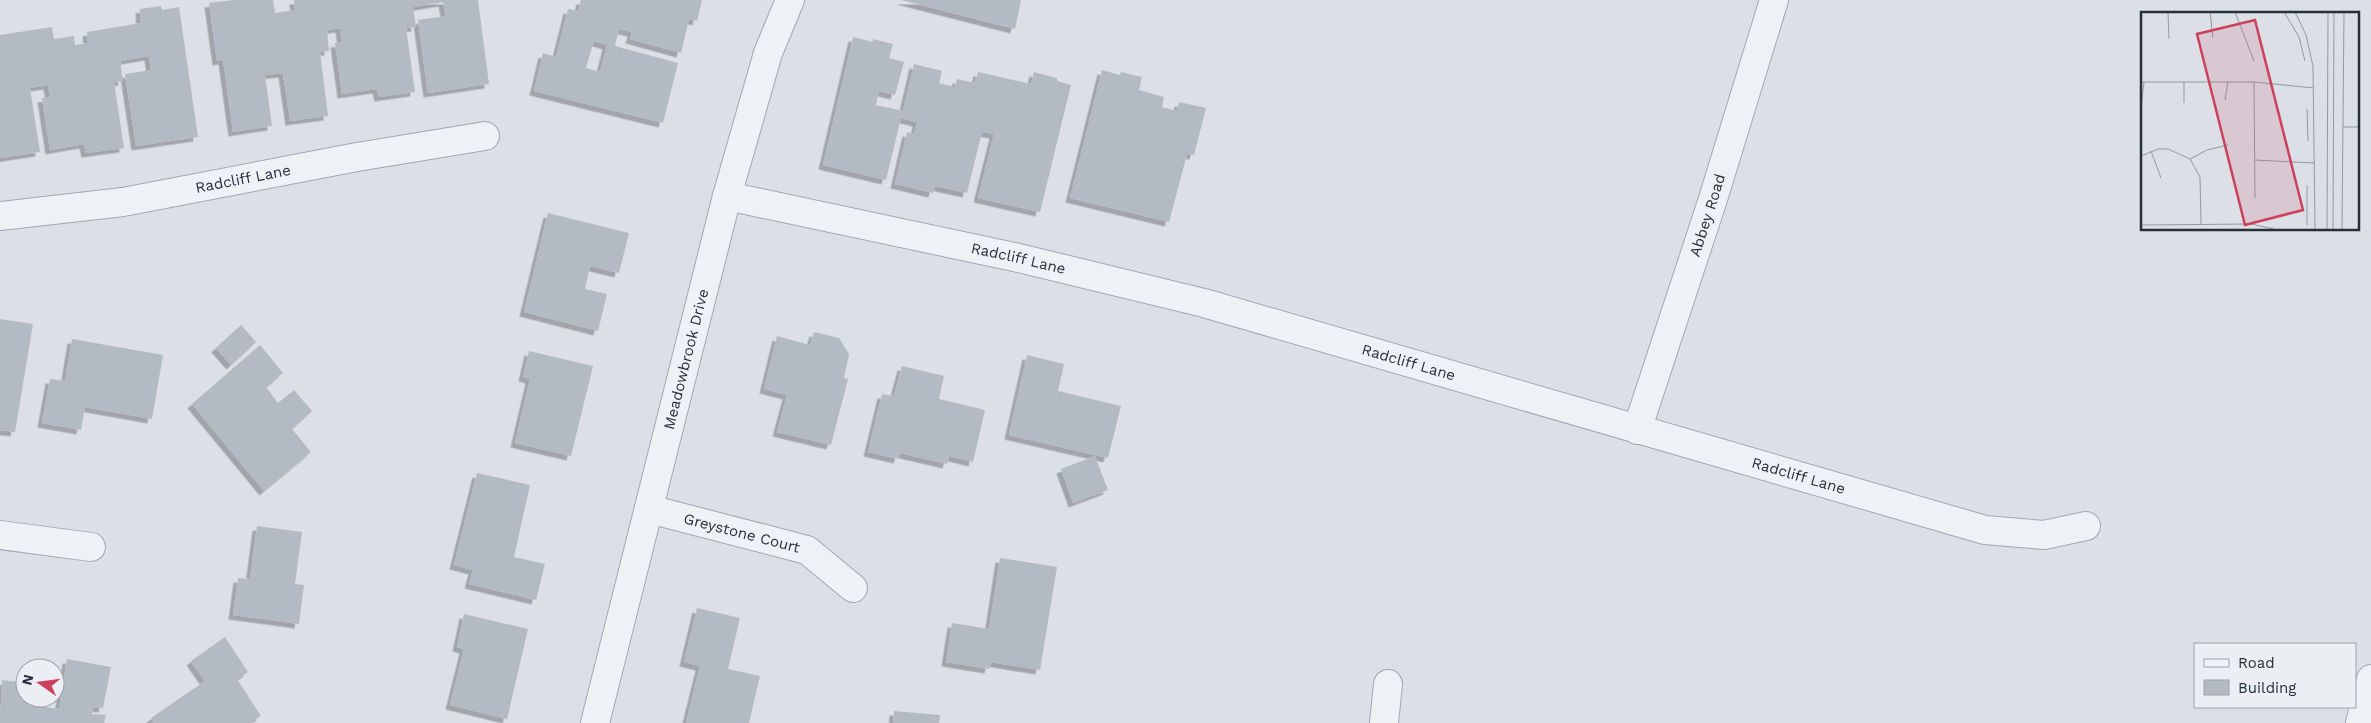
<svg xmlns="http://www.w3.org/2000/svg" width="2371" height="723" font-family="'Work Sans',sans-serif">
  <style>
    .building { fill: #b3bac3; fill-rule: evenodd; filter: url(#shadow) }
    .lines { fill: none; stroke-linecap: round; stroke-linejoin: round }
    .minor-casing { stroke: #a2a7b0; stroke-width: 30 }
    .minor { stroke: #eef1f5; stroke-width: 28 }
    .labels { text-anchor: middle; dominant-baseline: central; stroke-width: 5; stroke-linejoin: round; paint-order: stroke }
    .street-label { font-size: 15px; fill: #262f3c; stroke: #ebeff4 }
    .inset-road { fill: none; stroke: #9399a2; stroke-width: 1 }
    .view { fill: #cc405b; fill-opacity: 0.15; stroke: #cc405b; stroke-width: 2.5 }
    .inset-edge { fill: none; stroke: #262f3c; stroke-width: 2.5 }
  </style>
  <defs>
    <filter id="shadow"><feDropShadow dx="-4.5" dy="4.5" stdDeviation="0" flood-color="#0004"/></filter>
  </defs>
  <rect width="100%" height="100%" fill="#dce0e6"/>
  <path class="building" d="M233 0H273L275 13 295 10 294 0H478L489 84 428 93 418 20 446 16 443 2 413 7 416 27 406 28 415 92 379 97 377 89 342 94 335 43 342 42 340 28 327 30 329 51 320 52 328 116 290 121 283 73 265 75 272 126 233 132 223 60 217 61 209 3Z
    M581 0H702L697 21 689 19 681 53 630 39 632 32 619 29 615 46 678 63 663 123 534 91 543 53 556 57 568 9 578 11ZM594 41 607 45 600 72 586 68Z
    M901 0H1021L1015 29Z
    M161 6 162 10 179 7 198 137 136 146 125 74 151 70 149 56 120 61 123 81 114 82 124 148 86 153 84 144 50 150 42 98 50 97 48 85 30 88 40 152 0 158V35L52 27 54 39 74 36 75 45 88 43 87 32 141 23 140 9Z
    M853 37 873 42V39L893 44 889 58 904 62 895 95 879 91 876 105 903 111 914 64 942 71 939 83 955 87 957 79 975 83 978 72 1031 84 1034 72 1057 78V81L1071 85 1040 212 978 198 994 134 982 132 967 193 935 186 933 193 895 184 907 132 914 134 917 122 901 118 886 180 823 165Z
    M1102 70 1120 75 1121 72 1142 77 1139 90 1164 97 1162 107 1177 111 1179 102 1206 108 1194 155 1187 154 1169 222 1070 198Z
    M548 213 629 233 619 273 590 266 585 289 607 294 598 331 524 312Z
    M0 319 33 324 15 432 0 430Z
    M241 325 256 342 231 365 216 348Z
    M814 332 839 338 849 354 844 378 848 379 831 445 777 432 787 395 764 389 777 336 810 345Z
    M72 339 163 355 152 419 85 407 81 430 42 423 50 379 65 381Z
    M260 345 283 373 266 387 278 403 294 390 312 411 292 429 311 452 264 491 192 404Z
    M529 351 593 366 571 456 515 443 530 379 523 377Z
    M1027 355 1064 364 1058 391 1121 406 1108 458 1009 435Z
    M902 366 944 376 939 399 985 410 973 462 949 456 947 464 900 453 898 459 868 452 882 394 894 396Z
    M1095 456 1108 490 1073 503 1061 469Z
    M477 473 530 485 514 557 545 564 536 600 469 584 473 570 454 565Z
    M257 526 302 532 295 584 304 585 299 624 233 615 238 578 250 579Z
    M1000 558 1057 567 1040 670 991 662 989 669 946 662 952 623 989 629Z
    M697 608 740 618 728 669 760 676 749 723H686L700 666 684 662Z
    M464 614 528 629 507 719 450 705 464 649 457 647Z
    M225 637 248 672 237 679 261 716 250 723H154L151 718 205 681 191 661Z
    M67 659 111 667 103 708 93 707 92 714 106 715 104 723H0L2 680 25 683 27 704 59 709Z
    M894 711 940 715 939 723H893Z"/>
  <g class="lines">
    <g class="minor-casing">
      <g id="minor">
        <path id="s1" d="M727 196 1019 258 1204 303 1985 530 2044 535 2086 526"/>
        <path id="s2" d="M0 216 123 202 357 157 485 136"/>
        <path id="s3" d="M1637 430 1713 199 1774 0"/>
        <path id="s4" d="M649 509 807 550 853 588"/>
        <path d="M0 535 91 547"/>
        <path id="s5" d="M595 723 727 196 768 53 790 0"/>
        <path d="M1384 723 1388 684"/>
        <path d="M2360 723 2371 679"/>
      </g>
    </g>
    <use href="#minor" class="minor"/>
  </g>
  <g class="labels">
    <g class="street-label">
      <text stroke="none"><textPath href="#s2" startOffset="246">Radcliff Lane</textPath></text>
      <text stroke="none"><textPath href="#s3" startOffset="226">Abbey Road</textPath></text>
      <text stroke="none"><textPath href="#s1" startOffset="298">Radcliff Lane</textPath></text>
      <text stroke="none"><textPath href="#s5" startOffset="375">Meadowbrook Drive</textPath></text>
      <text stroke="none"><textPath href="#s1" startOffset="702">Radcliff Lane</textPath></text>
      <text stroke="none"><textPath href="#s1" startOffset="1108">Radcliff Lane</textPath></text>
      <text stroke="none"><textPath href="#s4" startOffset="96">Greystone Court</textPath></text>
    </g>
  </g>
  <g transform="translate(2141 12)">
    <rect width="218" height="218" fill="#dce0e6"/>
    <path class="inset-road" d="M27 0 28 27M69 0 72 26M94 0 113 49M143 0 158 25 164 49M154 0 165 23 172 54 174 217M0 70H113L173 76M113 70 114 186M84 88 87 70M43 91V70M0 96 3 70M166 97 167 129M202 115H218M10 139 20 166M0 144 17 137H27L49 147 59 165 60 212M49 147 66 138 87 133M113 148 174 151M166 173V213M0 213 110 212 133 217M186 217 187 0M192 217 193 0M201 217 203 0"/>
    <path class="view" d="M114 8 162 198 104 213 56 22Z"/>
    <rect width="218" height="218" class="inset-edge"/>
  </g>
  <rect x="2194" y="643" width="162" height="65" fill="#ebeff4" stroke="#9ca2aa"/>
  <rect x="2204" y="659" width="25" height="8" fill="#eef1f5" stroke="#9ca2aa"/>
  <text x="2238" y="668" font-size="15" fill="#262f3c">Road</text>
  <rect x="2204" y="680" width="25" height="15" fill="#b3bac3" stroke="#9ca2aa"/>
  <text x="2238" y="693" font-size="15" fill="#262f3c">Building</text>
  <g transform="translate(40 683) rotate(284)"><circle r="24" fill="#ebeff4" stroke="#9ca2aa"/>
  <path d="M0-4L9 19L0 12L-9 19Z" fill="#cc405b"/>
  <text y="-8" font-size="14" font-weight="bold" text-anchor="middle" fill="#262f3c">N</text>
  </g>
</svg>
